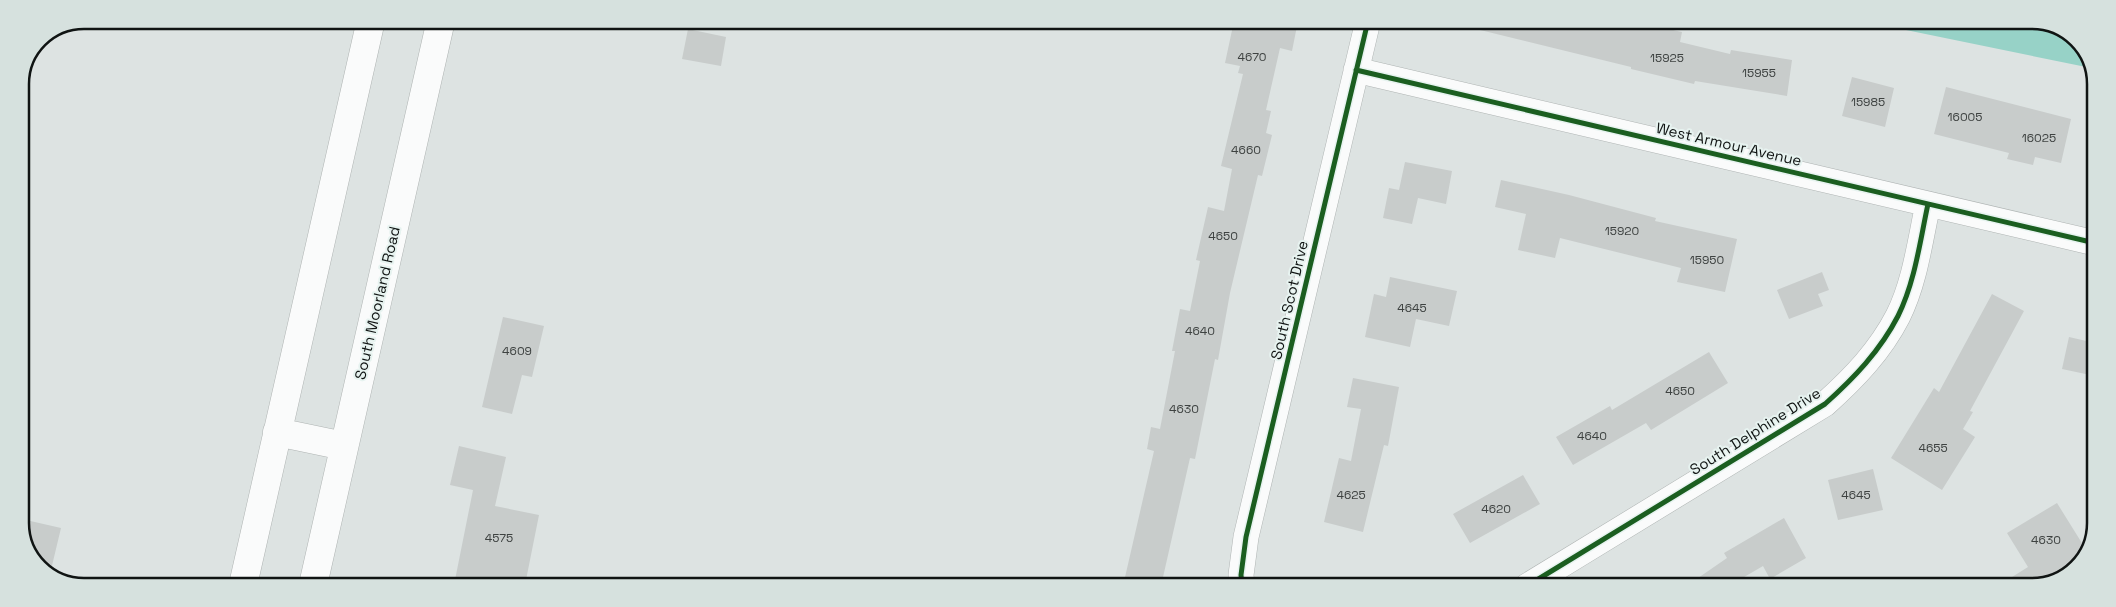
<svg xmlns="http://www.w3.org/2000/svg" width="2116" height="607" font-family="'Space Grotesk',sans-serif">
  <style>
    .forest { fill: #97d2c7 }
    .building { fill: #c8cccb }
    .lines { fill: none; stroke-linecap: round; stroke-linejoin: round }
    .minor-casing { stroke: #afb4b3; stroke-width: 26 }
    .major-casing { stroke: #afb4b3; stroke-width: 29 }
    .minor { stroke: #fafbfb; stroke-width: 25 }
    .major { stroke: #fafbfb; stroke-width: 28 }
    .cycleway-casing { stroke: #e7f3f0; stroke-width: 8 }
    .cycleway { stroke: #1b5e20; stroke-width: 5 }
    .labels { text-anchor: middle; dominant-baseline: central; stroke-width: 4; stroke-linejoin: round; paint-order: stroke }
    .number-label { font-size: 12px; fill: #3e4241 }
    .street-label { font-size: 15px; fill: #101413; stroke: #e7f3f0 }
    .rim { fill: none; stroke: #101413; stroke-width: 2.5 }
  </style>
  <rect width="100%" height="100%" fill="#dde3e2"/>
  <path class="forest" d="M1867 22H2049L2080 42 2091 68Z"/>
  <path class="building" d="M1234 21H1298L1292 51 1280 48 1266 110 1271 111 1266 133 1272 135 1262 176 1258 175 1230 293 1218 360 1215 359 1195 459 1190 458 1161 586H1123L1154 451 1147 449 1151 427 1160 429 1175 351H1172L1180 309 1190 311 1200 261 1196 260 1208 207 1224 211 1232 169 1221 166 1243 74 1238 73 1240 66 1225 63Z
    M1477 21 1637 22 1682 32 1680 42 1730 54 1731 50 1792 60 1787 96 1695 81 1694 84 1631 69V67L1476 29Z
    M688 29 726 37 721 66 682 59Z
    M1852 77 1894 88 1885 127 1842 116Z
    M1946 87 2071 119 2061 163 2035 157 2033 165 2007 159 2009 153 1934 134Z
    M1405 162 1452 171 1446 204 1418 198 1412 224 1383 218 1389 188 1399 190Z
    M1501 180 1569 195 1656 218 1655 221 1737 239 1725 292 1677 282 1681 268 1560 238 1555 258 1518 250 1526 214 1495 207Z
    M1822 272 1829 290 1818 294 1823 306 1789 319 1777 290Z
    M1390 277 1457 291 1449 326 1416 319 1410 347 1365 337 1374 294 1386 297Z
    M1992 294 2024 311 1970 411 1973 412 1963 429 1975 437 1942 490 1891 458 1934 388 1939 392Z
    M503 317 544 326 532 377 522 375 512 414 482 407Z
    M2069 337 2095 343V376L2062 369Z
    M1709 352 1728 383 1651 430 1646 423 1573 465 1556 437 1610 406 1612 410Z
    M1353 378 1399 387 1388 446 1384 445 1363 532 1324 522 1339 458 1351 461 1361 409 1347 407Z
    M459 446 506 457 495 506 539 515 525 585H454L473 490 450 485Z
    M1873 469 1883 510 1838 520 1828 480Z
    M1523 475 1540 504 1470 543 1453 514Z
    M2057 503 2085 548 2076 554 2080 561 2071 574 2033 587H1996L2028 567 2007 533Z
    M1784 518 1806 558 1770 579 1763 566 1727 587H1685L1727 558 1724 553Z
    M26 520 61 528 50 574 36 565 23 534Z"/>
  <g class="lines">
    <g class="minor-casing">
      <path id="minor" d="M1356 70 2095 243
        M1242 586 1241 575 1246 537 1368 21
        M1527 586 1825 404C1854 378 1880 351 1898 316 1915 282 1920 241 1928 204"/>
    </g>
    <g class="major-casing">
      <path id="major" d="M277 432 344 446
        M243 585 371 20
        M313 585 441 20"/>
    </g>
    <use href="#minor" class="minor"/>
    <use href="#major" class="major"/>
    <g class="cycleway-casing">
      <path id="cycleway" d="M1356 70 2095 243
        M1242 586 1241 575 1246 537 1368 21
        M1527 586 1825 404C1854 378 1880 351 1898 316 1915 282 1920 241 1928 204"/>
    </g>
    <use href="#cycleway" class="cycleway"/>
  </g>
  <g class="labels">
    <g class="number-label">
      <text x="1252" y="57">4670</text>
      <text x="1667" y="58">15925</text>
      <text x="1759" y="73">15955</text>
      <text x="1868" y="102">15985</text>
      <text x="1965" y="117">16005</text>
      <text x="2039" y="138">16025</text>
      <text x="1246" y="150">4660</text>
      <text x="1622" y="231">15920</text>
      <text x="1223" y="236">4650</text>
      <text x="1707" y="260">15950</text>
      <text x="1412" y="308">4645</text>
      <text x="1200" y="331">4640</text>
      <text x="517" y="351">4609</text>
      <text x="1680" y="391">4650</text>
      <text x="1184" y="409">4630</text>
      <text x="1592" y="436">4640</text>
      <text x="1933" y="448">4655</text>
      <text x="1351" y="495">4625</text>
      <text x="1856" y="495">4645</text>
      <text x="1496" y="509">4620</text>
      <text x="499" y="538">4575</text>
      <text x="2046" y="540">4630</text>
    </g>
    <g class="street-label">
      <text transform="translate(1729 144) rotate(13)">West Armour Avenue</text>
      <text transform="translate(1289 300) rotate(-77)">South Scot Drive</text>
      <text transform="translate(377 303) rotate(-77)">South Moorland Road</text>
      <text transform="translate(1755 431) rotate(-32)">South Delphine Drive</text>
    </g>
  </g>
  <path d="M0 0H2116V607H0ZM84 29H2032A55 55 0 0 1 2087 84V523A55 55 0 0 1 2032 578H84A55 55 0 0 1 29 523V84A55 55 0 0 1 84 29Z" fill="#d6e1de" fill-rule="evenodd"/>
  <path class="rim" d="M84 29H2032A55 55 0 0 1 2087 84V523A55 55 0 0 1 2032 578H84A55 55 0 0 1 29 523V84A55 55 0 0 1 84 29Z"/>
</svg>
